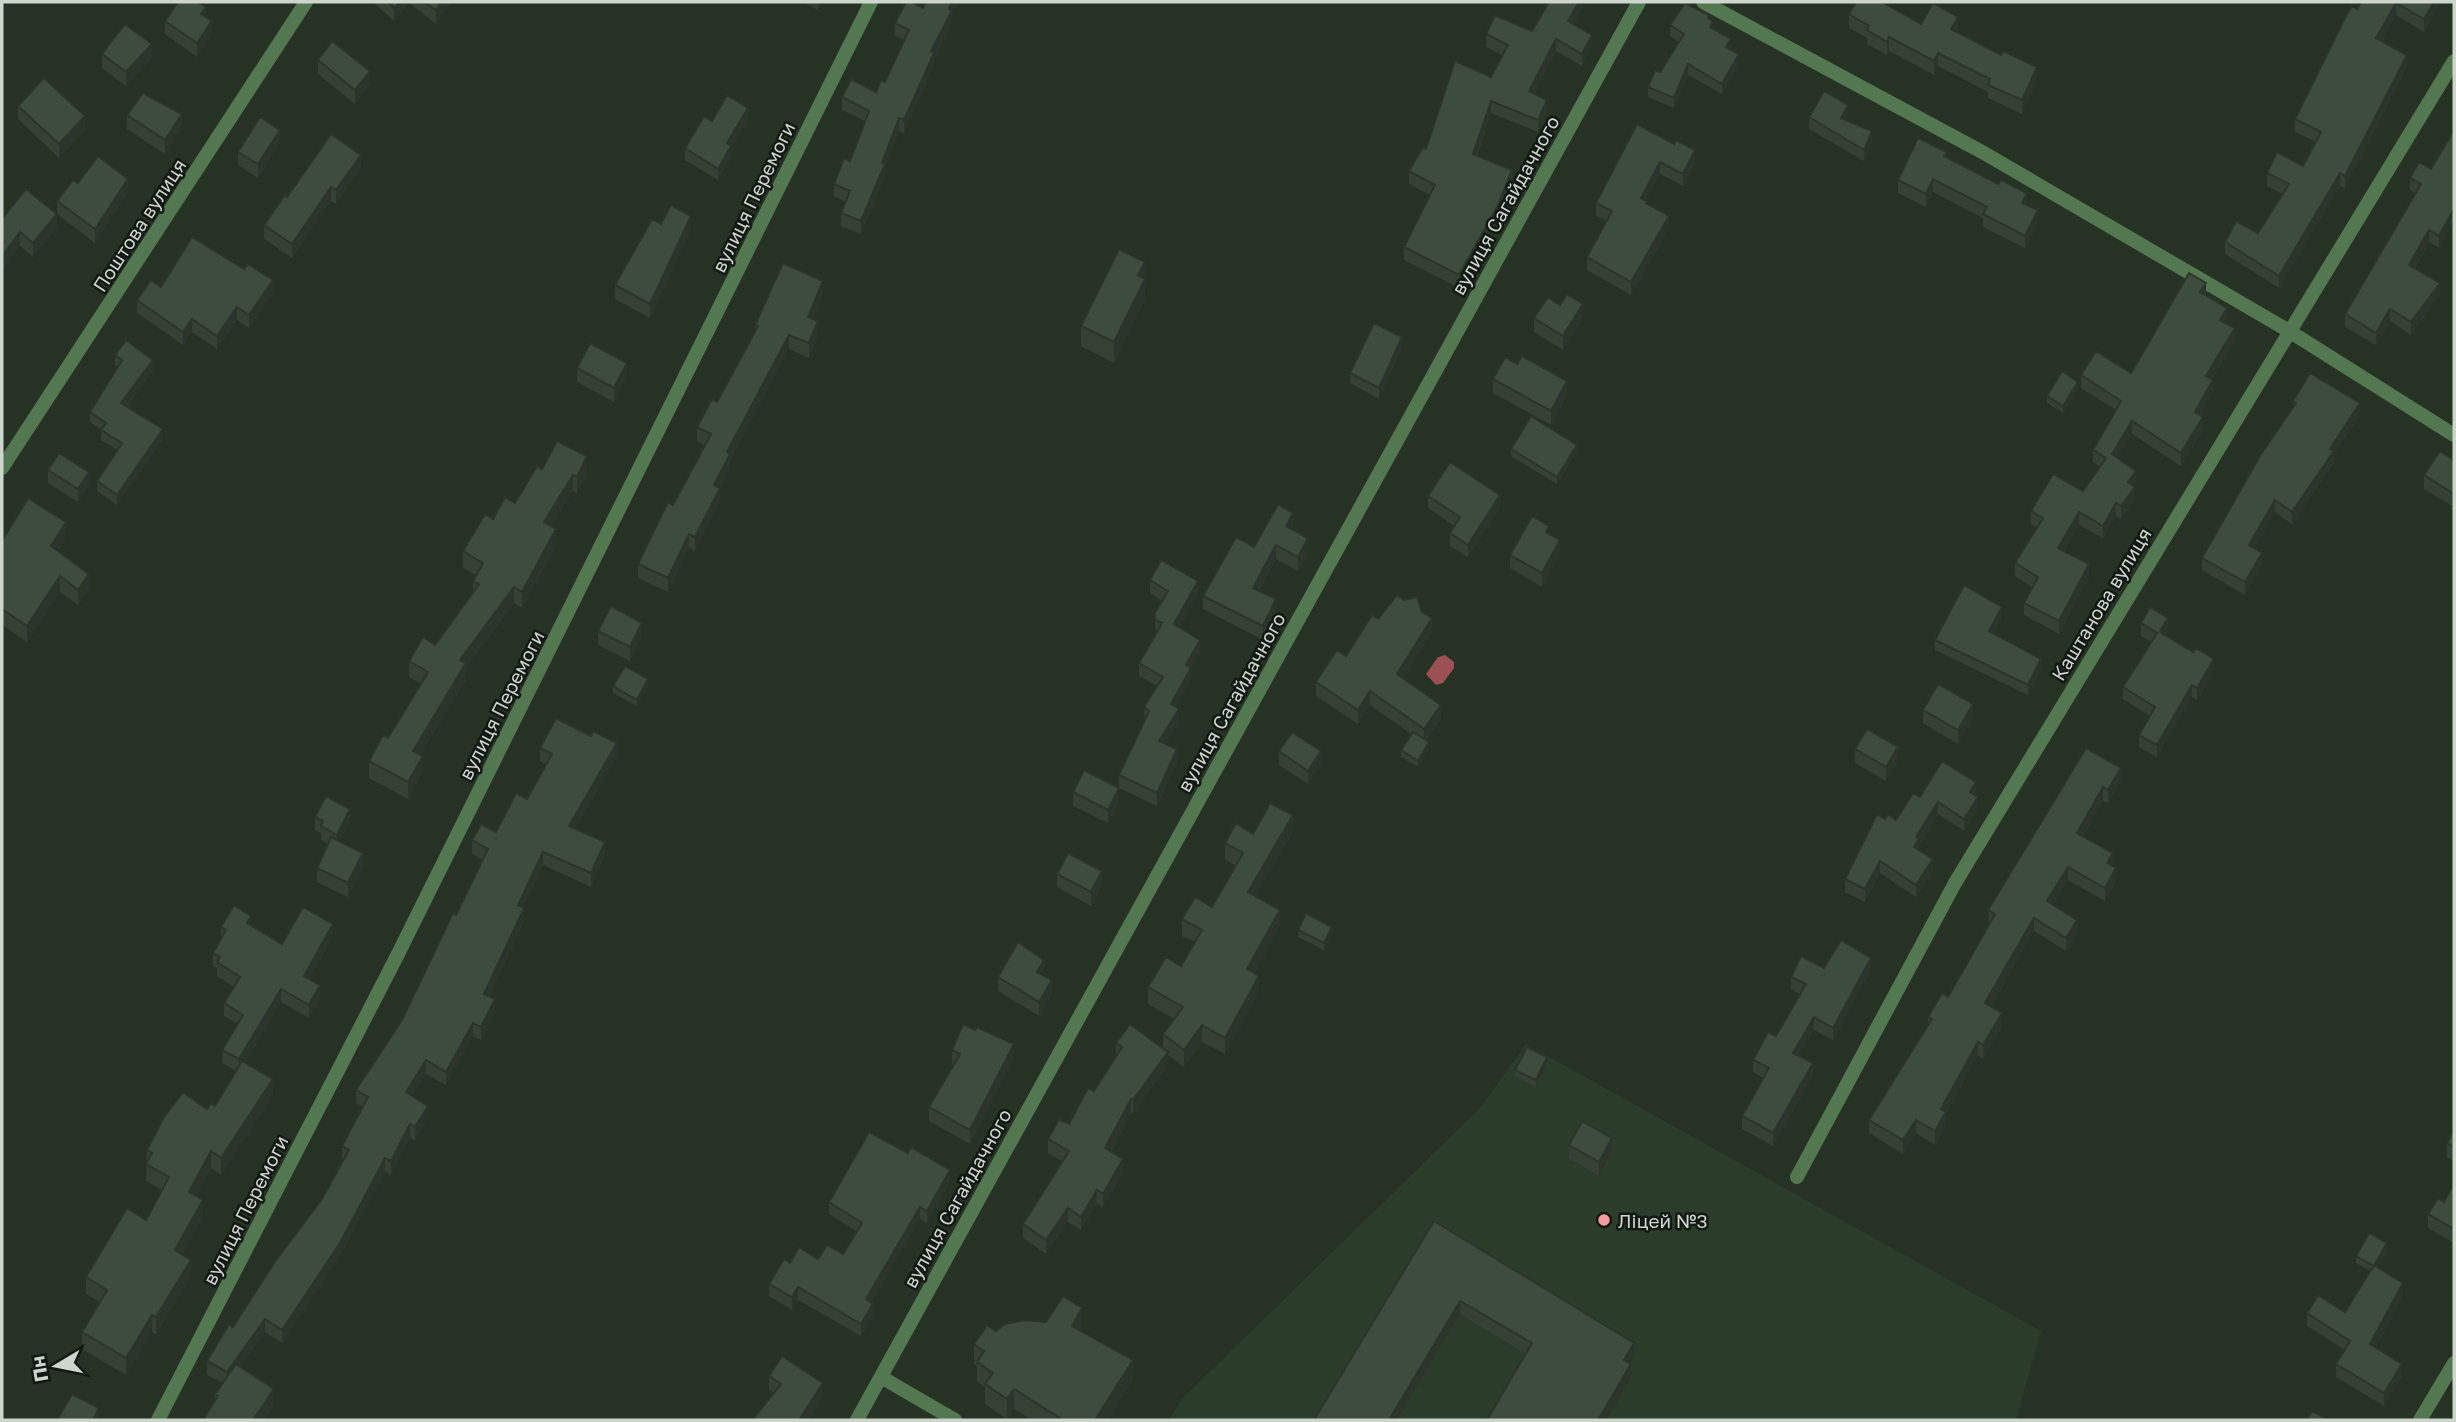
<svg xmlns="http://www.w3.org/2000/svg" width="2456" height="1422" font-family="'Golos Text',sans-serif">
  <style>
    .built { fill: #2b3d2a }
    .water { fill: #9d5054 }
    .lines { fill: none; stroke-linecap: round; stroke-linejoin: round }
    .minor { stroke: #537750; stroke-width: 14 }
    .wall { fill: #354134 }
    .shaded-wall { fill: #2b352b }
    .building { fill: #3e4c3d; stroke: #2b352b; stroke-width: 2 }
    .poi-dot { fill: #f59b9d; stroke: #121812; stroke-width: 2.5 }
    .labels { text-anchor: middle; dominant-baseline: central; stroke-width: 5; stroke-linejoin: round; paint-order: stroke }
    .street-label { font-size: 19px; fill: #cdd5cc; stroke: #121812 }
    .poi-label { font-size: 19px; fill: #cdd5cc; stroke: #121812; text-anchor: start }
  </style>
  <rect width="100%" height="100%" fill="#253224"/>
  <path class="built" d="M1526 1044 2041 1331 2016 1420H1169L1182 1399 1480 1108Z"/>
  <path class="water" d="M1445 655 1454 662V668L1443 683 1436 685 1426 674 1438 657Z"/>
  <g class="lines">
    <path class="minor" d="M1703 2 1984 153 2289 331 2454 435
      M2 468 306 2
      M1797 1177 1955 883 2454 61
      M881 1377 955 1420
      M158 1420 397 956 871 2
      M857 1420 1639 2
      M2420 1420 2454 1363"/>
  </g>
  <path class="wall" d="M204 2 206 17 212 35 197 57 165 34V21Z
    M373 2H451L436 24 409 3 394 21Z
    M803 2H823L818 10Z
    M1549 2H1586L1573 24 1592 47 1582 66 1556 51 1534 94 1547 112 1538 132 1491 113 1477 156 1512 182 1498 217 1459 288 1404 260V247L1430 195 1409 184V171L1426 149 1491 77 1502 55 1486 47V34L1532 31Z
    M1887 2V5L1921 24 1958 30 1957 32 2037 81 2022 114 1988 98V92L1938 66 1934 75 1889 51 1887 55 1867 44V38L1849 28V14Z
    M2361 2H2441L2424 32 2396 15 2382 41 2407 67 2345 188 2340 186 2279 288 2225 254V242L2258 233 2283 194 2267 186V173L2303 166 2316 142 2295 132V119Z
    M923 8 952 14V23L934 59V65L904 133 899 131 885 167V177L861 234 841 226V213L846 202 834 196V184L850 161 865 121 842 110V97L876 92 885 82 904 40 895 36V23Z
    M1709 19 1713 29 1731 49 1739 65 1722 94 1688 75 1674 108 1648 97V87L1660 72 1679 42 1670 36V25Z
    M102 54 152 58 126 86 102 68Z
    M318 60 370 85 355 104 318 74Z
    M18 106 85 130 59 158 18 119Z
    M127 115 182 128 165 154 127 129Z
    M1848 116 1846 120 1872 143 1864 161 1809 129V117Z
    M748 120 731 148V158L718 180 685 160V148L712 121Z
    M1637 124 1695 162 1683 186 1660 174 1646 200 1647 204 1669 229 1631 295 1587 270V257L1607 221 1596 216V203Z
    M2454 130V221L2439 248 2429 242 2415 268 2440 295 2411 335 2390 321 2376 345 2345 327V314L2415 193 2410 190V178L2431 169Z
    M280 143 258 178 238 165V152Z
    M1947 157 2027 205 2038 223 2025 248 1983 227V218L1933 192 1926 207 1898 193V180Z
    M361 168 336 204 331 201 292 258 264 239V225L287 197Z
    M78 183 128 192 95 243 57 214V201Z
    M2 219 57 227 33 257 20 246Z
    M661 224 691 230 650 318 615 299V285Z
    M1145 279V299L1114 363 1081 346V326Z
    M161 287 273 293 249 328 237 320 217 349 192 332 183 345 137 313V300Z
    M823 295 813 319 818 335 809 358 789 349 730 461V469L720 488V502L695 551 689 548 668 592 638 578V564L705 446 697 441V427L717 402 755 331V325Z
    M2206 296 2227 321 2226 323 2235 341 2212 379 2213 392 2200 415 2203 430 2181 466 2132 434 2117 458 2136 484 2134 486 2135 500 2121 519 2116 516 2103 538 2079 525 2064 551 2089 577 2059 634 2024 615V603L2032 587 2015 576V563L2037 527 2031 524V511L2083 491 2100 467 2093 462V450L2116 410 2081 388V375L2131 373Z
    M1534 318H1583L1563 350 1534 332Z
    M1402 348 1379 399 1350 383V373Z
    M115 355 153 370 127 406 163 439 117 505 97 491V481L118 450 101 440 102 430 90 422V412L118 367 115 365Z
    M577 368 627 376 614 402 577 382Z
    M1493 379 1567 395 1551 425 1493 393Z
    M2078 388 2063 413 2047 403V396Z
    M2293 401 2360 415 2334 455V463L2292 524 2275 512 2254 548 2262 565 2245 595 2202 570V558L2293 407Z
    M1511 449 1577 451 1557 484 1511 456Z
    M2454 460V507L2424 489V475Z
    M542 469 587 473 577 493 573 491 551 527 556 546 522 608 514 603 466 668V680L420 755 423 772 408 799 369 778V761L388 738 421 684 409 677V661L435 645 473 592V581L476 575 463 568V551L493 519 515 503Z
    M48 470 89 486 78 502 48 483Z
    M1428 496 1500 508 1468 557 1450 546V533L1454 526 1428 508Z
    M1293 526 1292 529 1308 552 1298 571 1276 559 1259 591 1276 613 1263 640 1203 609V596L1254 547Z
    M1549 534 1560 554 1542 587 1510 568V555Z
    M66 538 58 551 89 590 78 605 60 592 27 642 2 625V541Z
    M1150 580 1198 594 1179 628 1200 653 1191 668V681L1176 707 1179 722 1165 744 1177 763 1157 806 1119 788V775L1145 721 1144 707 1157 686 1139 676V663L1156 633 1155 620 1162 601 1150 593Z
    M1422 612 1432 632 1403 678 1441 719 1426 740 1429 749 1418 767 1401 757V750L1411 734 1370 705 1358 724 1316 696V682L1346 656Z
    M2002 617 1994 633 2041 669 2028 695 1935 650V640Z
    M2141 623 2168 630 2166 635 2214 672 2197 700 2192 697 2157 757 2139 747V735L2150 716 2123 699V687L2151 642 2141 636Z
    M598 631 642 636 630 661 598 645Z
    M613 686H648L637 706 613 693Z
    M1923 710 1973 718 1958 744 1923 723Z
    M540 748 617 757 575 829 605 855 591 887 543 865 523 907 524 921 489 997 495 1013 481 1040 473 1036 446 1085 426 1074 412 1095 428 1119 415 1140 410 1138 391 1175 385 1172 340 1256 282 1343 265 1332 240 1367 274 1407 215 1399V1394L223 1383 207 1375V1361L233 1327 322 1199 343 1160H342V1146L363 1107 356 1103V1090L402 1020 456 915 483 860 472 854V840L496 832 527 799 546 764 540 761Z
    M2086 748 2121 781 2108 803 2103 801 2083 836 2113 866 2116 881 2105 901 2068 880 2053 905 2077 934 2066 951 2034 931 1991 1007 2002 1027 1983 1059 1978 1055 1946 1114V1126L1935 1145 1916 1133 1903 1154 1869 1133V1120L1928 1025V1017L1948 997 1989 924 1988 910Z
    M1855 749 1898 761 1886 781 1855 763Z
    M1279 751 1321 765 1308 784 1279 765Z
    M1073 792 1119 801 1108 823 1073 806Z
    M1976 794V796L1978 809 1964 831 1938 814 1919 845V850L1933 871 1916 897 1880 873 1865 902 1845 892V879L1896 820 1920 797Z
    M315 817 350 822 340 842 363 867 348 897 317 882V868L328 844 321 840V833L315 830Z
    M1293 832 1255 896 1280 926 1254 973 1259 992 1225 1054 1202 1042 1184 1067 1168 1055V1065L1133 1114 1131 1112 1111 1152 1123 1173 1103 1207 1097 1204 1081 1230 1068 1222 1046 1254 1023 1238V1224L1063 1162 1048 1153V1139L1069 1124 1094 1091 1116 1057V1043L1163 1048V1034L1174 1019 1148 1004V987L1181 966 1195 942 1182 936V919L1212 907 1236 866 1225 859V843L1253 834Z
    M1057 874 1102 885 1091 906 1057 887Z
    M251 925 282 944 333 937 309 979 320 998 309 1018 281 1002 245 1063 273 1096 221 1175 211 1168 196 1196 203 1217 182 1255 191 1277 156 1334 152 1332 126 1375 82 1349V1332L100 1302 86 1294V1277L146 1220 162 1190 146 1181 147 1150 207 1109 215 1106 236 1071 222 1063V1050L238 1024 224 1016V1003L234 987 217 976V968L213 966V953L221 939V927Z
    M1298 930 1332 934 1324 950 1298 937Z
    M1824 968 1871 970 1833 1040 1814 1030 1798 1056 1813 1076 1773 1146 1742 1129V1116L1763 1078 1753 1072V1060L1776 1036 1800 994 1791 989V977Z
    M1044 974 1052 994 1039 1016 998 991V977Z
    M952 1050 1014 1058 970 1144 929 1121V1107L954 1065 952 1064Z
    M1547 1064 1536 1087 1515 1076V1070Z
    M2454 1129V1161L2447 1157V1143Z
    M1569 1145 1612 1152 1599 1176 1569 1158Z
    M950 1182 927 1223 920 1219 871 1303 873 1316 861 1336 798 1300 792 1310 769 1296V1284L790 1263 818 1259 843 1254 856 1231 829 1214V1202Z
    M2454 1183V1243L2428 1228V1214L2444 1202Z
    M1434 1221 1634 1356 1630 1363 1631 1378 1526 1354 1460 1314 1397 1420H1314Z
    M2387 1250 2377 1267 2403 1296 2376 1347 2402 1376 2384 1406 2336 1377V1364L2345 1350 2307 1326V1313L2345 1312 2371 1271 2356 1263V1256Z
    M1082 1328 1081 1331 1133 1380 1108 1420H1032L1014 1409 1007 1419 985 1404V1387L977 1382V1366L974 1364V1344L996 1331Z
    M769 1376 823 1397 774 1393 769 1390Z"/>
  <path class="shaded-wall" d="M201 2H204V10L206 7V21L201 28 200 3Z
    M400 2H409V3L394 21V8Z
    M442 2H451L436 24V10Z
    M818 2H823L818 10Z
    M952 2H959L952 14V23L934 59V65L904 133V120Z
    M1579 2H1586L1568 34V21Z
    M2434 2H2441L2424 32V19Z
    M2396 3V15L2376 51V38Z
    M1958 17V30L1951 43V29Z
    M212 21V35L197 57V43Z
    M1592 35V47L1582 66V54Z
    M1889 37V51L1887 55V42Z
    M1556 39V51L1529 104V91Z
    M1731 39V49L1726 47Z
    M152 44V58L126 86V72Z
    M1938 53V66L1934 75V61Z
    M1739 54V65L1722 94V84Z
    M2407 55V67L2345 188V176Z
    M1688 64V75L1674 108V98Z
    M2037 67V81L2022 114V100Z
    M370 71V85L355 104V90Z
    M1547 100V112L1538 132V120Z
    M1491 101V113L1473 166V154Z
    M1848 105V116L1841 129V118Z
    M748 108V120L731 148V158L718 180V169L727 143Z
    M182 114V128L165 154V140Z
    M85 116V130L59 158V144Z
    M899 118V131L885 167V177L861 234V221Z
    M280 130V143L258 178V164Z
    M1872 131V143L1864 161V150Z
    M1695 150V162L1683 186V174Z
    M361 155V168L336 204V190Z
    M1660 162V174L1641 210V198Z
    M1512 170V182L1498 217 1459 288V275Z
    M2340 173V186L2279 288V276Z
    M128 179V192L95 243V229Z
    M1933 179V192L1926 207V194Z
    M331 187V201L292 258V244Z
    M2027 193V206L2022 203Z
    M2454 209V221L2439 248V236Z
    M2038 210V223L2025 248V236Z
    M57 214V227L33 257V243Z
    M691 216V230L650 318V304Z
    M1669 216V229L1631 295V282Z
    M2429 230V242L2409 277V265Z
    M20 232V246L2 270V256Z
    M1145 262V299L1114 363V342L1138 275Z
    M273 280V293L249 328V315Z
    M823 281V295L808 331V317Z
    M2206 283V296L2200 292Z
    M2440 283V295L2411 335V322Z
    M1583 304V318L1563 350V336Z
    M237 307V320L217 349V336Z
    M2227 308V321L2220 333V320Z
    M2390 309V321L2376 345V333Z
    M192 319V332L183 345V332Z
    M818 321V335L809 358V343Z
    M2235 328V341L2206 388V376Z
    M789 335V349L730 461V469L714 499V485L727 452Z
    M1402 337V348L1379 399V388Z
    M153 360V370L121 413V403Z
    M627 363V376L614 402V388Z
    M2213 380V392L2195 424V412Z
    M1567 381V395L1551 425V411Z
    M2078 382V388L2063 413V406Z
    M2360 403V415L2334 455V463L2292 524V512L2330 449Z
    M2203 417V430L2181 466V453Z
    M2132 421V434L2112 467V454Z
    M163 429V439L117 505V495Z
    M1577 445V451L1557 484V477Z
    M587 456V473L577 493V477Z
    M2136 471V484L2128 495V482Z
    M89 472V486L78 502V489Z
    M573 475V491L544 538V522Z
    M2135 487V500L2121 519V506Z
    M720 488V502L695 551V537Z
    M1500 495V508L1468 557V545Z
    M2275 500V512L2249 558V545Z
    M2116 503V516L2103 538V526Z
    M2079 512V525L2058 560V548Z
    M1293 513V526L1286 540V526Z
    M66 522V538L51 562V546Z
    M556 529V546L522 608V592Z
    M689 534V548L668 592V578Z
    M1308 538V552L1298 571V557Z
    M1560 540V554L1542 587V573Z
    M1276 545V559L1253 601V588Z
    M2262 553V565L2245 595V582Z
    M2089 564V577L2059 634V621Z
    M89 574V590L78 605V590Z
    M60 576V592L27 642V626Z
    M1198 581V594L1174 638V624Z
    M514 587V603L466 668V680L413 767V751L460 660Z
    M1276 599V613L1263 640V626Z
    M2002 607V617L1989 641V631Z
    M1432 618V632L1397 687V674Z
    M2168 618V630L2160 644V632Z
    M642 623V636L630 661V647Z
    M1200 640V653L1191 668V681L1171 717V704L1186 665Z
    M2041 659V669L2028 695V685Z
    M2214 659V672L2197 700V688Z
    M648 679V686L637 706V700Z
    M2192 685V697L2157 757V745Z
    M1370 691V705L1358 724V710Z
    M1973 704V718L1958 744V730Z
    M1441 705V719L1424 743V729Z
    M1179 709V722L1159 754V741Z
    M1429 742V749L1418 767V761Z
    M617 743V757L569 839V826Z
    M1898 747V761L1886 781V767Z
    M1177 749V763L1157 806V793Z
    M1321 751V765L1308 784V771Z
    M423 756V772L408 799V782Z
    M2121 768V781L2108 803V790Z
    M1976 782V794L1970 804V792Z
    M2103 787V801L2077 846V833Z
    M1119 788V801L1108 823V810Z
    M1978 797V809L1964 831V819Z
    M1938 802V814L1919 845V851L1914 847 1916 837Z
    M350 809V822L337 848V835Z
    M1293 815V832L1248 908V892Z
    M605 842V855L591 887V873Z
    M543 852V865L518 918V905Z
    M363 853V867L348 897V883Z
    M2113 853V867L2107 863Z
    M1933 859V871L1916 897V885Z
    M1880 861V873L1865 902V889Z
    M2068 867V880L2047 915V901Z
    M2116 868V881L2105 901V888Z
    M1102 871V885L1091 906V892Z
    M524 908V921L484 1007V994Z
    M1280 910V926L1247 986V969Z
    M2034 918V931L1985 1017V1003Z
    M2077 920V934L2066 951V938Z
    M333 924V937L304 989V976Z
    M1332 927V934L1324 950V943Z
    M1871 958V970L1833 1040V1028Z
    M1044 960V974L1037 985V972Z
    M1259 976V992L1225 1054V1038Z
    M1052 980V994L1039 1016V1002Z
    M320 985V998L309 1018V1005Z
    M281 989V1002L239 1073V1059Z
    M495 999V1013L481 1040V1027Z
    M2002 1013V1027L1983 1059V1045Z
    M1814 1017V1030L1793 1066V1053Z
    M473 1023V1036L446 1085V1072Z
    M1202 1025V1042L1184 1067V1050Z
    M1978 1042V1055L1946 1114V1126L1935 1145V1131L1941 1109Z
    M1014 1044V1058L970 1144V1130Z
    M1168 1052V1065L1133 1114V1100Z
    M1547 1057V1064L1536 1087V1080Z
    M426 1060V1074L406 1105V1092Z
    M1813 1063V1076L1773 1146V1133Z
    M273 1079V1096L221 1175V1158Z
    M1131 1099V1112L1105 1162V1148Z
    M428 1106V1119L415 1140V1127Z
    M1916 1120V1133L1903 1154V1140Z
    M410 1124V1138L391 1175V1161Z
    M1612 1138V1152L1599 1176V1162Z
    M211 1151V1168L189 1209V1192Z
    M385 1158V1172L340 1256 282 1343V1330Z
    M1123 1159V1173L1103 1207V1194Z
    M950 1170V1182L927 1223V1211Z
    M1097 1190V1204L1081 1230V1217Z
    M203 1200V1217L175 1267V1250Z
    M920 1207V1219L866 1312V1299Z
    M1068 1208V1222L1046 1254V1240Z
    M2387 1243V1250L2374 1273V1266Z
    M191 1260V1277L156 1334V1317Z
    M2403 1283V1296L2370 1357V1344Z
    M798 1287V1300L792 1310V1297Z
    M1460 1301V1314L1397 1420H1389Z
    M873 1304V1316L861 1336V1324Z
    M1082 1308V1328L1072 1346V1326Z
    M152 1315V1332L126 1375V1358Z
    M265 1319V1332L227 1385V1372Z
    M1634 1343V1356L1624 1374V1360Z
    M1133 1360V1380L1108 1420H1095Z
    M1631 1364V1378L1606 1420H1598Z
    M2402 1364V1376L2384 1406V1393Z
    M823 1383V1397L808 1420H799Z
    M274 1389V1407L265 1420H253Z
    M1014 1389V1409L1007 1419V1399Z
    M99 1408V1420H93Z"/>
  <path class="building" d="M178 2H201L200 3 206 7 201 14 212 21 197 43 165 21Z
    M388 2H400L394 8Z
    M424 2H442L436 10Z
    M906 2H912L923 8 926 2H952L949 9 952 11 931 51 934 53 904 120 899 118 882 163 885 164 861 221 841 213 850 191 834 184 844 158 850 161 869 111 842 97 851 79 876 92 881 80 885 82 909 30 895 23Z
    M1549 2H1579L1568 21 1592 35 1582 54 1556 39 1529 91 1547 100 1538 120 1491 101 1473 154 1512 170 1498 205 1459 275 1404 247 1435 185 1409 171 1423 147 1426 149 1455 61 1491 77 1508 45 1486 34 1495 15 1532 31Z
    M1856 2H1885L1884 3 1921 24 1933 3 1958 17 1951 29 2001 55 2003 51 2037 67 2022 100 1988 85 1990 79 1938 53 1934 61 1889 37 1887 42 1867 30 1869 26 1849 14Z
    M2361 2H2434L2424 19 2396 3 2376 38 2407 55 2345 176 2340 173 2279 276 2225 242 2236 221 2258 233 2289 184 2267 173 2277 152 2303 166 2321 132 2295 119 2347 14 2352 6 2357 9Z
    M1685 3 1709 15 1708 18 1713 21 1710 27 1731 39 1726 47 1739 54 1722 84 1688 64 1674 98 1648 87 1655 70 1660 72 1684 34 1670 25Z
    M125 24 152 44 126 72 102 54Z
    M332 41 370 71 355 90 318 60Z
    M44 78 85 116 59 144 18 106Z
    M1824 91 1848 105 1841 118 1872 131 1864 150 1809 117Z
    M143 93 182 114 165 140 127 115Z
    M727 95 748 108 727 143 731 146 718 169 685 148 704 116 712 121Z
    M260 117 280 130 258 164 238 152Z
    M1637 124 1674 144 1676 140 1695 150 1683 174 1660 162 1641 198 1647 201 1646 203 1669 216 1631 282 1587 257 1612 211 1596 203Z
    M2454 130V209L2439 236 2429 230 2409 265 2440 283 2411 322 2390 309 2376 333 2345 314 2421 184 2410 178 2419 162 2431 169Z
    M331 134 361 155 336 190 331 187 292 244 264 225 285 195 287 197Z
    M1918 138 1947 152 1944 156 1998 184 2001 180 2027 193 2022 203 2038 210 2025 236 1983 214 1987 207 1933 179 1926 194 1898 180Z
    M98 156 128 179 95 229 57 201 73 180 78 183Z
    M26 189 57 214 33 243 20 232 2 256V219Z
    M671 205 691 216 650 304 615 285 652 219 661 224Z
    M192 237 244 269 248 264 273 280 249 315 237 307 217 336 192 319 183 332 137 300 151 280 161 287Z
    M1119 249 1145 262 1138 275 1145 279 1114 342 1081 326Z
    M783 263 823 281 808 317 818 321 809 343 789 335 727 452 730 454 714 485 720 488 695 537 689 534 668 578 638 564 668 502 673 505 711 434 697 427 712 399 717 402 758 326 755 325Z
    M2189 273 2206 283 2200 292 2227 308 2220 320 2235 328 2206 376 2213 380 2195 412 2203 417 2181 453 2132 421 2112 454 2136 471 2128 482 2135 487 2121 506 2116 503 2103 526 2079 512 2058 548 2089 564 2059 621 2024 603 2038 577 2015 563 2043 518 2031 511 2053 474 2083 491 2106 458 2093 450 2121 401 2081 375 2096 351 2131 373Z
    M1567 294 1583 304 1563 336 1534 318 1548 297 1560 305Z
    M1374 323 1402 337 1379 388 1350 373Z
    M126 340 153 360 121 403 163 429 117 495 97 481 122 443 101 430 106 423 90 412 122 360 115 355Z
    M590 343 627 363 614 388 577 368Z
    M1522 356 1567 381 1551 411 1493 379 1505 357 1517 364Z
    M2062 371 2078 382 2063 406 2047 396Z
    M2310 373 2360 403 2330 449 2334 451 2292 512 2275 500 2249 545 2262 553 2245 582 2202 558 2261 454 2296 403 2293 401Z
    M1531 416 1577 445 1557 477 1511 449Z
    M557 441 587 456 577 477 573 475 544 522 556 529 522 592 514 587 460 660 466 663 413 751 423 756 408 782 369 761 383 735 388 738 428 672 409 661 423 637 435 645 479 584 473 581 483 563 463 551 485 514 493 519 505 497 515 503 537 466 542 469Z
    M2440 451 2454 460V494L2424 475Z
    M59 453 89 472 78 489 48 470Z
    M1450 462 1500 495 1468 545 1450 533 1460 517 1428 496Z
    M28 498 66 522 51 546 89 574 78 590 60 576 27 626 2 609V541Z
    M1278 504 1293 513 1286 526 1308 538 1298 557 1276 545 1253 588 1276 599 1263 626 1203 596 1236 537 1254 547Z
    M1532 516 1549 526 1546 532 1560 540 1542 573 1510 555Z
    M1161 560 1198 581 1174 624 1200 640 1186 665 1191 668 1171 704 1179 709 1159 741 1177 749 1157 793 1119 775 1149 711 1144 707 1163 677 1139 663 1162 623 1155 620V613L1168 591 1150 580Z
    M1964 585 2002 607 1989 631 2041 659 2028 685 1935 640Z
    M1397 595 1404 600 1417 597 1422 612 1432 618 1397 674 1441 705 1424 729 1370 691 1358 710 1316 682 1337 650 1346 656 1372 615 1378 619Z
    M611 606 642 623 630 647 598 631Z
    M2150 607 2168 618 2160 632 2193 652 2196 648 2214 659 2197 688 2192 685 2157 745 2139 735 2155 707 2123 687 2157 633 2141 623Z
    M625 666 648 679 637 700 613 686Z
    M1938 684 1973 704 1958 730 1923 710Z
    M556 718 591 736 593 731 617 743 569 826 605 842 591 873 543 852 518 905 524 908 484 994 495 999 481 1027 473 1023 446 1072 426 1060 406 1092 428 1106 415 1127 410 1124 391 1161 385 1158 340 1243 282 1330 265 1319 227 1372 207 1361 229 1324 233 1327 274 1263 322 1199 349 1150 342 1146 368 1097 356 1090 402 1020 453 913 456 915 488 849 472 840 481 824 496 832 516 793 527 799 552 754 540 748Z
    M1867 729 1898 747 1886 767 1855 749Z
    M1292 732 1321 751 1308 771 1279 751Z
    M1413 732 1429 742 1418 761 1401 750Z
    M2086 748 2121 768 2108 790 2103 787 2077 833 2113 853 2107 863 2116 868 2105 888 2068 867 2047 901 2077 920 2066 938 2034 918 1985 1003 2002 1013 1983 1045 1978 1042 1941 1109 1946 1112 1935 1131 1916 1120 1903 1140 1869 1120 1932 1019 1928 1017 1942 993 1948 997 1995 914 1988 910Z
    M1942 761 1976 782 1970 792 1978 797 1964 819 1938 802 1916 837 1919 839 1914 847 1933 859 1916 885 1880 861 1865 889 1845 879 1877 814 1885 819 1888 814 1896 820 1913 793 1920 797Z
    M1084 770 1119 788 1108 810 1073 792Z
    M326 796 350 809 337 835 321 826 323 821 315 817Z
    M1270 803 1293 815 1248 892 1280 910 1247 969 1259 976 1225 1038 1202 1025 1184 1050 1163 1034 1183 1007 1148 987 1166 957 1181 966 1202 930 1182 919 1195 897 1212 907 1243 853 1225 843 1236 823 1253 834Z
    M331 837 363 853 348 883 317 868Z
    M1068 853 1102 871 1091 892 1057 874Z
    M234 905 251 916 247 923 282 944 303 907 333 924 304 976 320 985 309 1005 281 989 239 1059 222 1050 243 1015 224 1003 240 977 217 962 220 957 213 953 226 930 221 927Z
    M1306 913 1332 927 1324 943 1298 930Z
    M1841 940 1871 958 1833 1028 1814 1017 1793 1053 1813 1063 1773 1133 1742 1116 1769 1068 1753 1060 1768 1032 1776 1036 1806 984 1791 977 1801 956 1824 968Z
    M1018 942 1044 960 1037 972 1052 980 1039 1002 998 977Z
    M963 1024 975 1030 977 1027 1014 1044 970 1130 929 1107 960 1054 952 1050Z
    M1130 1024 1168 1052 1133 1100 1131 1099 1105 1148 1123 1159 1103 1194 1097 1190 1081 1217 1068 1208 1046 1240 1023 1224 1069 1151 1048 1139 1059 1119 1069 1124 1088 1088 1094 1091 1122 1047 1116 1043Z
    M1527 1047 1547 1057 1536 1080 1515 1070Z
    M242 1061 273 1079 221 1158 211 1151 189 1192 203 1200 175 1250 191 1260 156 1317 152 1315 126 1358 82 1332 107 1290 86 1277 127 1208 146 1220 169 1177 146 1164 152 1153 147 1150 164 1117 183 1092 207 1109 211 1103 215 1106Z
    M1582 1121 1612 1138 1599 1162 1569 1145Z
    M2454 1129V1147L2447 1143Z
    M869 1132 908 1153 911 1147 950 1170 927 1211 920 1207 866 1299 873 1304 861 1324 798 1287 792 1297 769 1284 784 1259 790 1263 799 1247 818 1259 827 1245 843 1254 862 1223 829 1202Z
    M2454 1183V1229L2428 1214 2438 1198 2444 1202Z
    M1434 1221 1634 1343 1624 1360 1631 1364 1598 1420H1487L1532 1343 1460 1301 1389 1420H1314Z
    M2369 1233 2387 1243 2374 1266 2356 1256Z
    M2374 1265 2403 1283 2370 1344 2402 1364 2384 1393 2336 1364 2350 1341 2307 1313 2318 1295 2345 1312Z
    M1063 1296 1082 1308 1072 1326 1133 1360 1095 1420H1060L1061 1419 1014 1389 1007 1399 985 1384 993 1373 977 1362 984 1351 974 1344 987 1325 996 1331 1005 1324 1024 1320 1046 1322Z
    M782 1356 823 1383 799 1420H752L781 1384 769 1376Z
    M236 1364 274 1389 253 1420H203L218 1396 215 1394Z
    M72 1394 99 1408 93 1420H57Z
    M2312 1411 2328 1420H2307Z"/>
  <circle class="poi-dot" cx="1604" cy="1220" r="7"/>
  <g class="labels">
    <g class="street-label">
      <text transform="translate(753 197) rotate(-64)">вулиця Перемоги</text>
      <text transform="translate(1505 205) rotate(-61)">вулиця Сагайдачного</text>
      <text transform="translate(139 225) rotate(-57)">Поштова вулиця</text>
      <text transform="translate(2101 604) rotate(-59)">Каштанова вулиця</text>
      <text transform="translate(1231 702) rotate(-61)">вулиця Сагайдачного</text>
      <text transform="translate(501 705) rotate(-63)">вулиця Перемоги</text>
      <text transform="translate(957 1198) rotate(-61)">вулиця Сагайдачного</text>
      <text transform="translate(245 1210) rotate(-63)">вулиця Перемоги</text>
    </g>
    <g class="poi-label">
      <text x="1618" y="1220">Ліцей №3</text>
    </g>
  </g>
  <rect width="2456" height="1422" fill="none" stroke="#cdd5cc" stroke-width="7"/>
  <g transform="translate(56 1366) rotate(260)" stroke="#121812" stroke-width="5" paint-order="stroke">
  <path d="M0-5L12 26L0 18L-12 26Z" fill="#cdd5cc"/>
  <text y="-10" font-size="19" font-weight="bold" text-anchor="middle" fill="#cdd5cc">Пн</text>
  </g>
</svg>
